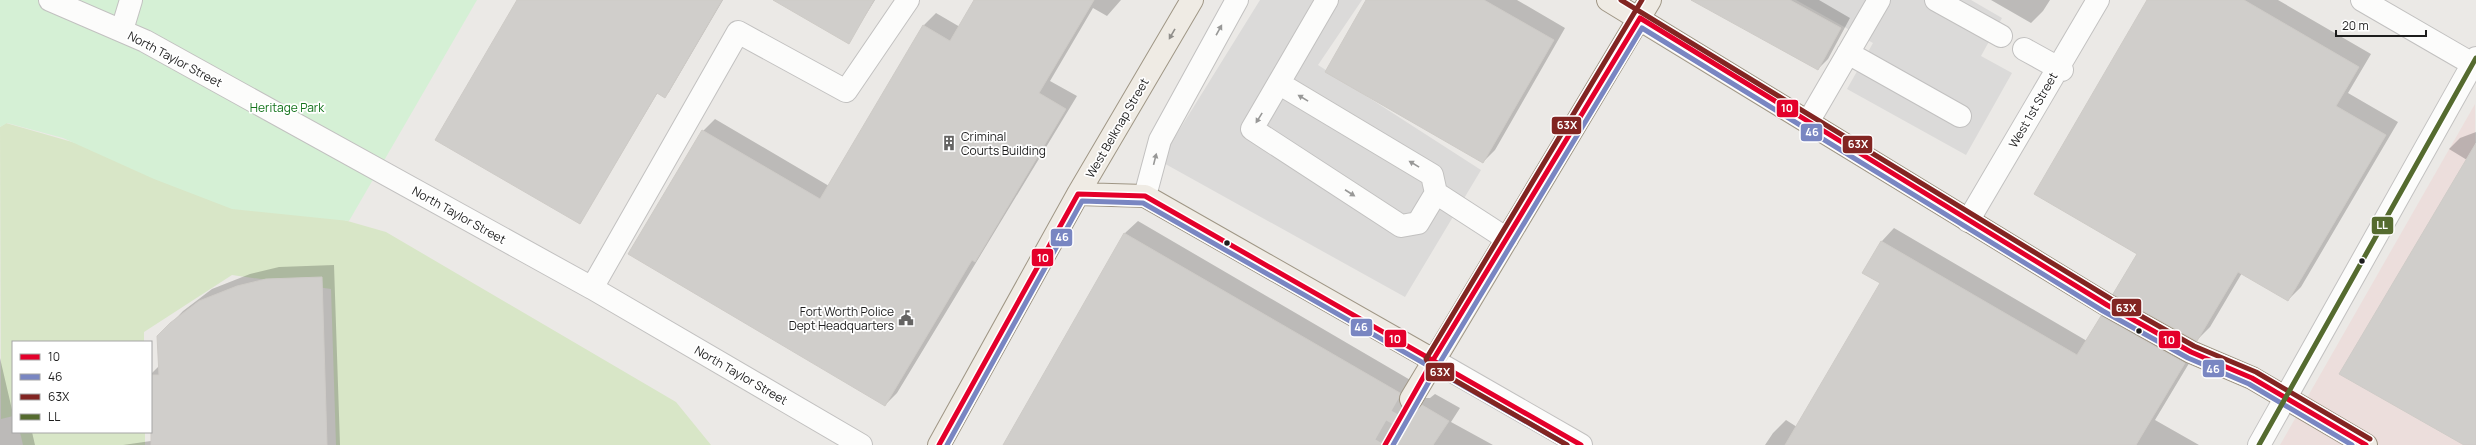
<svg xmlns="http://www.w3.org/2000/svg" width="2476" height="445" font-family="Manrope,sans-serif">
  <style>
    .commercial { fill: #ecdedc }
    .grass { fill: #d8e6c7 }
    .park { fill: #d5f0d5 }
    .parking { fill: #dbdad9 }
    .shadow { fill: #0003 }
    .building { fill: #d0cecb; stroke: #cecbc7 }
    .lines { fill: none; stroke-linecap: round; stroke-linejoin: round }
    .major-tunnel { stroke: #c2c0be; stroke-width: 22; stroke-dasharray: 22 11; stroke-linecap: butt }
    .minor-casing { stroke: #c2c1c0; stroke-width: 24 }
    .major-casing { stroke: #9f9685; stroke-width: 24 }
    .minor { stroke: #fcfcfb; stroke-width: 22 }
    .major { stroke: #efebe4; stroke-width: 22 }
    .bus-1-casing { stroke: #fff; stroke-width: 8 }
    .bus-2-casing { stroke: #fff; stroke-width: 8 }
    .bus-3-casing { stroke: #fff; stroke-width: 8 }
    .bus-4-casing { stroke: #fff; stroke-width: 8 }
    .bus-1 { stroke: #e4002b; stroke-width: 5 }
    .bus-2 { stroke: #7986c2; stroke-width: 5 }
    .bus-3 { stroke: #822522; stroke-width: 5 }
    .bus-4 { stroke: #556b2f; stroke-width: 5 }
    .oneway { fill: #989897 }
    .oneway2 { fill: #908e8a }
    .bus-dot { fill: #1d1d1d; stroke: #fff; stroke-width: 1.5 }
    .labels { text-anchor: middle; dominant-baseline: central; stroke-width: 3.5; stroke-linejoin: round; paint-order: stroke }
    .street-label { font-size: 12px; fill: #1d1d1d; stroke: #fff }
    .park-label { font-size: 12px; fill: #13731b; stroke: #fff }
    .poi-label { font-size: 12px; fill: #1d1d1d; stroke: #fff; text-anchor: start }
    .line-badge { stroke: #fff; stroke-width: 1.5 }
    .badge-label { font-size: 11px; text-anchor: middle; font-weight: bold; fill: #fff }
  </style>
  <rect width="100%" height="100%" fill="#ebe9e6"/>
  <path class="commercial" d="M2475 104 2476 445H2280Z"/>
  <path class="grass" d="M6 123 386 232 676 402 711 445H336L331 289 232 275 144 332V342H13V416L1 419 0 127Z
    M20 432H145V445H23Z"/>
  <path class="park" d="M0 0H477L349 221 232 209 154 179 63 138 7 123 0 127Z"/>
  <path class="parking" d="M1260 0H1362L1318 65 1481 170 1405 297 1160 161Z
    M1796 0H1971L2002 18 1981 56 2012 73 1966 155 1847 89 1873 43Z"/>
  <path class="shadow" d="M518 0H723L669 92 665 96 658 92 580 223Z
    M775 0H875L849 42Z
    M975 0H1121L1107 16 1093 8 1050 81 1077 96 897 393 885 405 703 131 715 119 829 186 924 25 936 13 960 27Z
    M1368 0H1517L1565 28 1495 150 1483 162Z
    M1699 0H1819L1850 18 1828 59 1818 69Z
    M1991 0H2050L2043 11 2031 23Z
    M2149 0H2278L2371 54 2348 93 2398 122 2301 287 2288 300 2242 273 2210 327 2197 340 2138 253Z
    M2476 132V445H2466L2467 160 2449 149 2460 138Z
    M1138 221 1412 381 1417 398H1430L1435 394 1460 408 1451 422 1493 445H1005L1125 233Z
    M1894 228 2087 341 2101 316 2114 303 2197 350 2155 420 2199 445H1765L1773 433 1786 420 1797 427 1882 283 1863 272 1882 241Z
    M334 265 340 445H123L151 441V374L159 366 158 337 183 311 212 289 250 274 279 267Z
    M0 358 13 414V432H32L35 445H0Z"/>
  <path class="building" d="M517 0H722L665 98 657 93 580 224 435 140Z
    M773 0H874L849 44Z
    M974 0H1094L1039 93 1066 109 975 262 972 260 885 406 628 254 702 130 820 199 923 25 950 41Z
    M1366 0H1484L1554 40 1483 163 1325 72Z
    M1691 0H1790L1841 28 1818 70Z
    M2147 0H2244L2359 67 2336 106 2386 135 2288 301 2238 272 2197 341 2113 294 2137 254 2034 194Z
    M2476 143V445H2464L2339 374Z
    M1124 233 1400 393V405L1405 410H1417L1422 405 1449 421 1433 445H1003Z
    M1881 241 2077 355 2101 316 2185 363 2136 445H1785L1880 283 1862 273Z
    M322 277 327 445H151V375H159L157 336 170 323 199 301 237 286 266 279Z"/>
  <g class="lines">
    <path class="major-tunnel" d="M1385 445 1411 399"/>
    <g class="minor-casing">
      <path id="minor" d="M50 0 145 41 592 288 861 445
        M1936 0 2001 36
        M2362 0 2476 66
        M122 30 131 0
        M2024 49 2062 70
        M1848 53 1960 116
        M1280 84 1432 175 1436 193 1418 223 1401 226 1252 129 1327 0
        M1808 122 1879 0
        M1436 193 1507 239
        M1145 196 1160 140 1237 0
        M1968 221 2098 0
        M592 288 738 32 846 91 908 0
        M1433 360 1581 445
        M2259 445 2476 58"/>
    </g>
    <g class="major-casing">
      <path id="major" d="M1608 0 2107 305 2191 352 2252 378 2366 445
        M1078 194 1145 196 1433 360
        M1411 399 1650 0
        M939 445 1078 194 1192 0"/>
    </g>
    <use href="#minor" class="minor"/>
    <use href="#major" class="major"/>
    <g class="bus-1-casing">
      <path id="bus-1" d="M939 445 1078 194 1145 196 1581 445
        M1385 445 1433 360 1640 18 2107 305 2191 352 2252 378 2366 445"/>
    </g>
    <g class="bus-2-casing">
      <path id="bus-2" d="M947 445 1082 201 1143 203 1567 445
        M1393 445 1439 364 1642 28 2103 311 2188 358 2249 384 2352 445"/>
    </g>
    <g class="bus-3-casing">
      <path id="bus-3" d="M1621 0 2111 299 2194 346 2256 372 2370 439
        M1567 445 1430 366 1426 359 1642 0"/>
    </g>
    <g class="bus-4-casing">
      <path id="bus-4" d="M2259 445 2476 58"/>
    </g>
    <use href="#bus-1" class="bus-1"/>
    <use href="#bus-2" class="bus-2"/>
    <use href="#bus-3" class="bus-3"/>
    <use href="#bus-4" class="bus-4"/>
  </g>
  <defs><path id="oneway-solid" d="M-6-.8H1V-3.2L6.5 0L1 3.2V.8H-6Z"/></defs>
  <g class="oneway">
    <use href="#oneway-solid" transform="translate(1219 30) rotate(-61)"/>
    <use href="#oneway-solid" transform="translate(1303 98) rotate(-149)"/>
    <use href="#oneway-solid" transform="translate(1259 118) rotate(122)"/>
    <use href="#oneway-solid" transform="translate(1155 159) rotate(-76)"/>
    <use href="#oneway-solid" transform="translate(1414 164) rotate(-149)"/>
    <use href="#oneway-solid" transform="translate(1350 193) rotate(33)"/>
  </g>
  <use class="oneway2" href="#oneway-solid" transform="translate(1172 34) rotate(120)"/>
  <defs>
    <g id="building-bare" transform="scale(1.2)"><path d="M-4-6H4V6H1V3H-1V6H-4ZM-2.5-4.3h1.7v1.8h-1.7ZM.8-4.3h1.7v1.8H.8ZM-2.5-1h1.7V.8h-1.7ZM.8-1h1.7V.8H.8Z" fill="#656463" stroke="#fff" stroke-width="2.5" paint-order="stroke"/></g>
    <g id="civic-bare" transform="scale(1.2)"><path d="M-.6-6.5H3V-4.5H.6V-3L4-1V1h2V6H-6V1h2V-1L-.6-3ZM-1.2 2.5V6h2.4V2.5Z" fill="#656463" stroke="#fff" stroke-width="2.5" paint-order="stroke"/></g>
  </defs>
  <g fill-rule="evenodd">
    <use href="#building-bare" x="949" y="143"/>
    <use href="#civic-bare" x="906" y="318"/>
  </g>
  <g class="bus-dot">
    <circle cx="1227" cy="243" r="3.5"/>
    <circle cx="2362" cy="261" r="3.5"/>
    <circle cx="2139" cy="331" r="3.5"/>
  </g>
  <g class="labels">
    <g class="street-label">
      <text transform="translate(175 59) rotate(28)">North Taylor Street</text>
      <text transform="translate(2033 110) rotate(-60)">West 1st Street</text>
      <text transform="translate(1117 128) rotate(-60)">West Belknap Street</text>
      <text transform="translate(459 215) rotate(29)">North Taylor Street</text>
      <text transform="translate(741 375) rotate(30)">North Taylor Street</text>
    </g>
    <g class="park-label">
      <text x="287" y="107">Heritage Park</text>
    </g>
    <g class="poi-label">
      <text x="961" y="136">Criminal<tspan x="961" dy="14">Courts Building</tspan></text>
      <text x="894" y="311" text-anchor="end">Fort Worth Police<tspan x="894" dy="14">Dept Headquarters</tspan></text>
    </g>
  </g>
  <g class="line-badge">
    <rect x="1776" y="99" width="23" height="19" rx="4" fill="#e4002b"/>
    <rect x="1551" y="116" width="31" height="19" rx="4" fill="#822522"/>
    <rect x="1800" y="123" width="23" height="19" rx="4" fill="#7986c2"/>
    <rect x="1842" y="135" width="31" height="19" rx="4" fill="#822522"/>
    <rect x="2371" y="216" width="23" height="19" rx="4" fill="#556b2f"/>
    <rect x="1050" y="228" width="23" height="19" rx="4" fill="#7986c2"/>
    <rect x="1031" y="248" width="23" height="19" rx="4" fill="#e4002b"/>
    <rect x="2111" y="298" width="31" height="19" rx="4" fill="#822522"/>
    <rect x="1350" y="318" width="23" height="19" rx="4" fill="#7986c2"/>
    <rect x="1384" y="329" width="23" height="19" rx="4" fill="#e4002b"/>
    <rect x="2158" y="330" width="23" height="19" rx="4" fill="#e4002b"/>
    <rect x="2202" y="359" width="23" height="19" rx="4" fill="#7986c2"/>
    <rect x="1425" y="362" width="30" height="20" rx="4" fill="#822522"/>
  </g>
  <g class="badge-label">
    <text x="1787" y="112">10</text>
    <text x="1567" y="129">63X</text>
    <text x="1812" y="136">46</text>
    <text x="1858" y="148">63X</text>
    <text x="2382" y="229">LL</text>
    <text x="1062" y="241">46</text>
    <text x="1043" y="262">10</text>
    <text x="2126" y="312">63X</text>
    <text x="1361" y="331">46</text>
    <text x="1395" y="343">10</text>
    <text x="2169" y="344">10</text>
    <text x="2213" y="373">46</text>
    <text x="1440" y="376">63X</text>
  </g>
  <rect x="12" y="341" width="140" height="92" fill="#ffffff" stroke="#a5a5a5"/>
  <rect x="20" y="354" width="20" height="6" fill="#e4002b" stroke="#a5a5a5"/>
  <text x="48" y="361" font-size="12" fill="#1d1d1d">10</text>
  <rect x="20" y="374" width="20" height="6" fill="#7986c2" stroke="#a5a5a5"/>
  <text x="48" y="381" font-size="12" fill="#1d1d1d">46</text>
  <rect x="20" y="394" width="20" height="6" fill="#822522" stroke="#a5a5a5"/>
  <text x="48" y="401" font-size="12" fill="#1d1d1d">63X</text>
  <rect x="20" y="414" width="20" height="6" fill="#556b2f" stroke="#a5a5a5"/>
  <text x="48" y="421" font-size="12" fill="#1d1d1d">LL</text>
  <path d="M2336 30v6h90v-6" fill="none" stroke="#1d1d1d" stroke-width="2"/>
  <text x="2342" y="30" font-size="12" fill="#1d1d1d" stroke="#ffffff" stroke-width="3" paint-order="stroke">20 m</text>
</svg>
